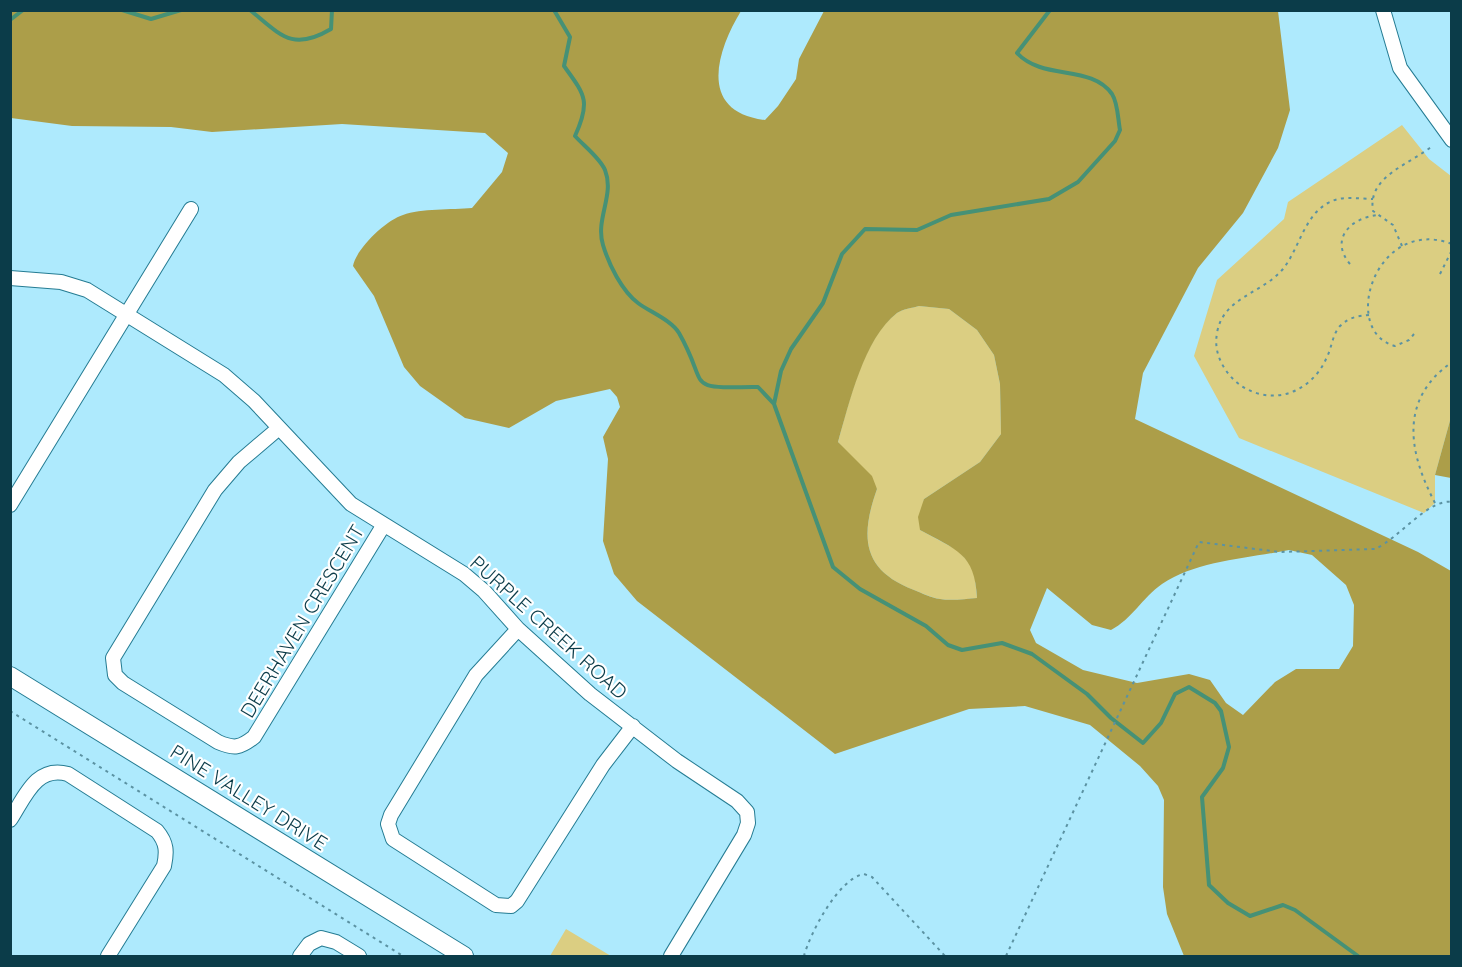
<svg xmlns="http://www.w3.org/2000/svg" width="1462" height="967" font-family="Quicksand,sans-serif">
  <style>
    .green { fill: #dbce82 }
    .forest { fill: #ac9e49; fill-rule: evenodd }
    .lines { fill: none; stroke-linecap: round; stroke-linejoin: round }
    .stream { stroke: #469176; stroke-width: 4 }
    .minor-casing { stroke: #257c93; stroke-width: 16 }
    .tertiary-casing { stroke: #257c93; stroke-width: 20 }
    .path { stroke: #5b92a2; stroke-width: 2; stroke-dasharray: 3 4.5; stroke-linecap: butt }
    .minor { stroke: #fff; stroke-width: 14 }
    .tertiary { stroke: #fff; stroke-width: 18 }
    .labels { text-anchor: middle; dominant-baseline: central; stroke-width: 4.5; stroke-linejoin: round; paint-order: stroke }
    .street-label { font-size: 20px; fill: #0b3c49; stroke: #fff }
  </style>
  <rect width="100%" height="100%" fill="#aeeafd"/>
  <path class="green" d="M1402 125 1429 159 1451 176V417L1435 475V503L1424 513 1239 438 1194 356 1217 280 1284 219 1288 202Z
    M919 306 949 309 977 330 994 355 1000 384 1001 434 980 462 924 499 920 530 959 551 974 569 977 598C966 599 952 601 940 599 932 598 922 593 914 590 862 570 860 537 877 489L838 442C849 403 863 338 897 313 903 309 912 308 919 306Z
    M566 929 611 956H550Z"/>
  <path class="forest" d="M11 10 741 11C716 52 698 112 765 120L778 106 796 79 799 59 824 11H1278L1290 110 1278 148 1243 213 1198 268 1143 373 1135 419 1418 552 1451 571V956H1184L1167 914 1163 887 1164 800 1158 786 1140 766 1090 725 1025 706 969 709 835 754 637 601 614 574 603 541 608 459 603 437 620 407 617 397 610 389 556 401 509 428 465 418 420 386 404 367 374 296 353 266C356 249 386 220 403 215 421 208 452 210 472 208L502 172 508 153 485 133 342 124 212 132 171 127 72 126 11 118ZM919 306 949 309 977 330 994 355 1000 384 1001 434 980 462 924 499 918 517 920 530C956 550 975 553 977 598 965 599 951 601 940 599 931 598 922 593 914 590 862 570 860 537 877 489L872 476 838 442C849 404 864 338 897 313 903 309 912 308 919 306ZM1289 550 1312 555 1346 585 1354 605 1353 646 1339 669H1296L1275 682 1243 715 1226 703 1210 680 1189 674 1137 683 1083 670 1036 643 1030 630 1047 588 1092 625 1111 630C1132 619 1142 598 1162 584 1196 561 1249 558 1289 550Z
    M1451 417 1452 478H1451L1435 475Z"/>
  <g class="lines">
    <path class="stream" d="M122 10 151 19 181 10
      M250 10C281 35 292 52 331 29L332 10
      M554 10 570 37 564 66C585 95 591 101 575 136 584 146 600 158 605 170 615 195 595 219 603 245 609 265 622 291 638 303 650 312 671 320 679 333 711 389 681 388 758 387L774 404 833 567 860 589 926 626 948 645 962 650 1002 643 1032 654 1087 694 1111 718 1143 743 1161 723 1175 694 1189 687 1215 703 1221 711 1229 747 1223 768 1202 797 1209 885 1228 903 1250 916 1283 905 1295 910 1358 956
      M10 20 23 10
      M774 404 781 371 791 349 823 303 842 254 865 229 917 230 951 215 1049 199 1078 182 1115 141 1120 130C1118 120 1118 103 1112 94 1091 64 1043 81 1017 53L1050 10"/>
    <g class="minor-casing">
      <path id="minor" d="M1383 10 1400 68 1452 140
        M10 278 61 282 87 290 224 375 254 401 351 504 464 574 484 591 518 629 590 694 677 761 737 801 747 812 748 823 744 835 671 956
        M279 428 239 462 215 490 113 658 115 675 123 683 218 742C234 749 240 748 254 737L383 526
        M10 505 191 209
        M518 629 476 675 391 815 388 824 393 839 496 905 511 906 517 901 603 765 633 726
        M10 820C25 797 36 765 68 774L157 831C167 843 167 852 164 866L108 956
        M300 956 309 944 321 938 336 942 359 956"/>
    </g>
    <g class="tertiary-casing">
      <path id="tertiary" d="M10 676 464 956"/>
    </g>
    <path class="path" d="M1402 246 1393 225 1373 211C1367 176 1411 164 1432 146
      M1350 264C1329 239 1351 218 1377 215
      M1440 274 1452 250
      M1369 315C1358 316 1349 317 1340 326 1332 335 1332 348 1326 359 1315 384 1288 401 1260 394 1243 390 1230 379 1222 364 1217 354 1215 345 1217 333 1223 297 1262 294 1283 269 1299 249 1304 216 1328 203 1341 195 1359 199 1373 199
      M1414 334 1409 340 1395 346C1339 331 1376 215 1452 244
      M1435 503C1409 453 1398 400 1452 362
      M10 711 403 956
      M804 956C810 933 839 878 864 874L872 877 945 956
      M1006 956 1199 542 1280 552 1375 549C1398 539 1429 498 1452 502"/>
    <use href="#minor" class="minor"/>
    <use href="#tertiary" class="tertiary"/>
  </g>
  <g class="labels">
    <g class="street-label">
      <text transform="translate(302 621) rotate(-59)">DEERHAVEN CRESCENT</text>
      <text transform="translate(549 627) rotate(42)">PURPLE CREEK ROAD</text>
      <text transform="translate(249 797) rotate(32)">PINE VALLEY DRIVE</text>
    </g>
  </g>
  <rect width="1462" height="967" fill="none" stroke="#0b3c49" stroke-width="24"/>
</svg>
